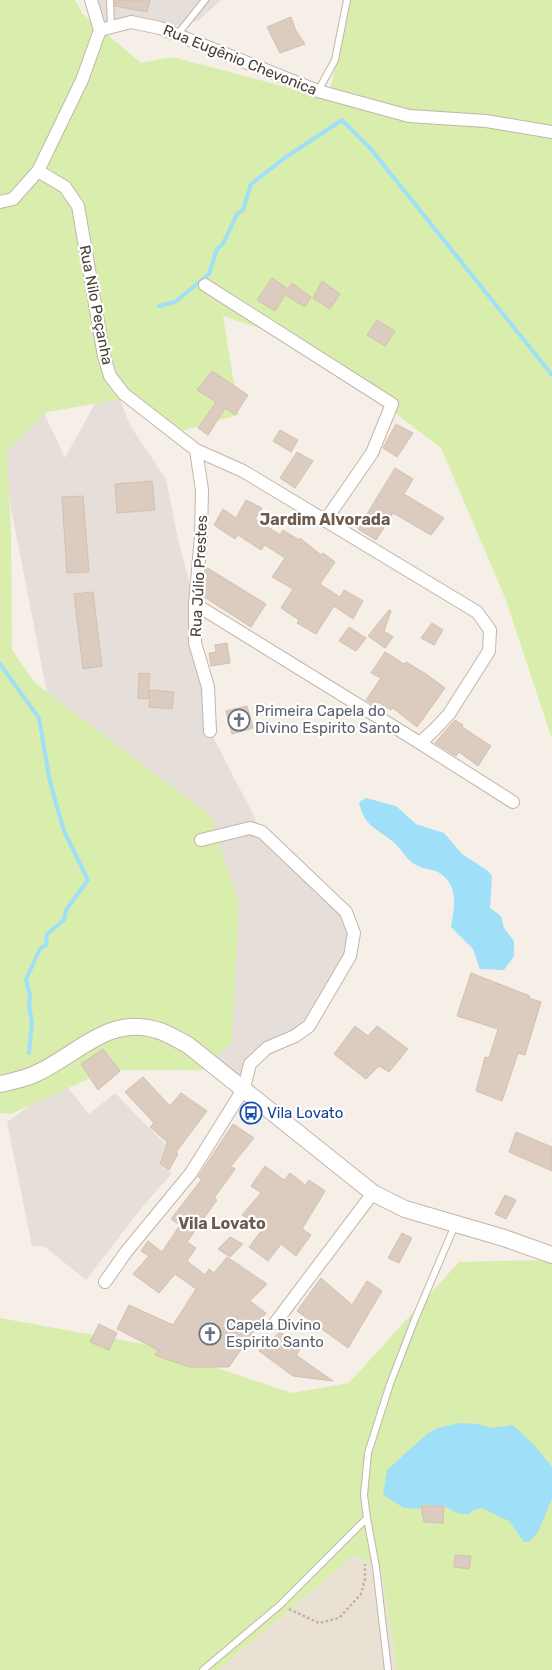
<svg xmlns="http://www.w3.org/2000/svg" width="552" height="1670" font-family="Rubik,sans-serif">
  <style>
    .residential { fill: #eae1d5 }
    .industrial { fill: #e5ded9 }
    .green { fill: #d9edad }
    .water { fill: #9fdff7 }
    .lines { fill: none; stroke-linecap: round; stroke-linejoin: round }
    .stream { stroke: #9fdff7; stroke-width: 4 }
    .building { fill: #dbccbf; stroke: #d3c0af }
    .service-casing { stroke: #c2b6a9; stroke-width: 8 }
    .minor-casing { stroke: #c2b6a9; stroke-width: 14 }
    .tertiary-casing { stroke: #c2b6a9; stroke-width: 18 }
    .path { stroke: #c5b099; stroke-width: 2.5; stroke-dasharray: 2.5 2.5; stroke-linecap: butt }
    .service { stroke: #fff; stroke-width: 6 }
    .minor { stroke: #fff; stroke-width: 12 }
    .tertiary { stroke: #fff; stroke-width: 16 }
    .labels { text-anchor: middle; dominant-baseline: central; stroke-width: 4.5; stroke-linejoin: round; paint-order: stroke }
    .street-label { font-size: 15px; fill: #493f36; stroke: #fff }
    .worship-label { font-size: 15px; fill: #5b616d; stroke: #fff; text-anchor: start }
    .transit-label { font-size: 15px; fill: #164399; stroke: #fff; text-anchor: start }
    .neighbourhood-label { font-size: 16px; font-weight: bold; fill: #6d5b4c; stroke: #fff }
  </style>
  <rect width="100%" height="100%" fill="#f5efe8"/>
  <path class="residential" d="M354 1555 381 1570 397 1670H218Z"/>
  <path class="industrial" d="M91 0H221L199 20 176 26 160 28 131 22 100 30Z
    M110 376 131 427 166 479 178 539 195 604 210 731 262 832 346 912 350 956 309 1026 250 1064 244 1088 140 1026 78 852 11 508 0 425V406L39 402 65 458Z
    M63 1082 89 1114 115 1093 165 1144 159 1165 172 1173 143 1206 86 1280 44 1246H32L7 1122Z"/>
  <path class="green" d="M0 0H75L83 14 141 63 172 57 328 98 351 0H552V739L506 600 441 448 304 343 223 316 239 415 177 432 139 396 47 412 7 452 11 531 12 650 35 683 211 816 239 904 232 1041 203 1070H108L11 1114 0 1113Z
    M542 1260 552 1264V1670H397L381 1570 354 1555 218 1670H0V1318L149 1345 292 1393 349 1383 459 1262Z"/>
  <path class="water" d="M366 798 396 806 416 824 444 833 462 854 488 871 492 876 490 908 501 916 504 928 514 941V956L504 970 480 969 473 949 451 927C454 908 460 885 438 872 431 869 423 869 416 865 406 860 401 848 392 841 375 827 364 826 359 802Z
    M460 1423 477 1424 491 1428 513 1425 535 1446 552 1467V1499L538 1532 529 1542H524L509 1521 482 1508 474 1510 469 1514H464L457 1513 444 1506 421 1505 420 1509 404 1508 383 1495 387 1470 428 1433 438 1428Z"/>
  <g class="lines">
    <path class="stream" d="M159 306 175 302 209 274 217 249 223 244 237 214 243 210 251 184 286 157 342 120 370 148 552 375
      M0 664 39 718 50 782 64 831 88 880 66 910 64 920 47 934 46 945 40 949 26 979 30 996 29 1006 32 1022 29 1053"/>
  </g>
  <path class="building" d="M115 0H150L147 12 115 6Z
    M291 17 296 31 305 44 280 53 267 27Z
    M272 278 288 289 292 283 311 297 305 307 285 295 275 311 257 300Z
    M322 281 340 294 330 309 313 298Z
    M377 320 395 331 385 346 367 335Z
    M212 371 248 395 235 415 225 408 208 435 198 428 216 402 197 390Z
    M396 424 413 433 397 457 383 448Z
    M280 430 298 440 291 452 273 441Z
    M297 452 313 461 295 488 280 478Z
    M395 468 413 479 404 494 444 518 431 535 393 513 376 540 358 529Z
    M152 481 155 510 117 513 115 484Z
    M83 496 89 572 67 573 62 497Z
    M246 500 262 508 255 519 280 535 283 530 299 540 300 538 321 555 323 553 335 562 320 584 340 597 344 590 363 601 353 619 334 606 316 634 297 623 299 620 281 608 293 589 272 577 285 558 265 545 261 550 238 535 235 539 214 525 223 509 236 518Z
    M206 567 266 604 251 627 204 597Z
    M93 592 102 666 83 669 74 594Z
    M389 610 391 611 384 631 393 637 385 648 368 636Z
    M432 623 443 630 434 645 421 638Z
    M349 627 366 638 356 651 339 641Z
    M227 643 230 663 211 666 209 653 216 652 215 645Z
    M385 652 404 664 406 662 426 674 445 688 417 727 393 708 391 710 378 702 376 706 366 700 381 678 371 673Z
    M139 673 150 674 148 699 138 698Z
    M150 690 174 692 172 709 149 707Z
    M247 706 253 728 232 734 226 711Z
    M455 720 463 725 462 727 491 746 478 766 459 752 456 756 435 743Z
    M471 973 530 996 529 998 541 1002 525 1055 518 1053 502 1101 476 1091 485 1057 489 1058 498 1029 457 1016Z
    M355 1026 368 1036 377 1026 408 1049 389 1072 379 1066 366 1079 334 1054Z
    M103 1049 120 1071 98 1090 81 1064Z
    M143 1077 170 1106 181 1093 207 1111 176 1152 178 1154 169 1170 160 1164 167 1142 150 1127 154 1123 125 1092Z
    M233 1124 254 1138 231 1166 235 1169 214 1198 217 1200 187 1242 196 1248 187 1261 205 1275 209 1269 214 1273 227 1257 267 1284 250 1301 266 1313 229 1367H189L155 1355 158 1350 117 1329 129 1305 173 1325 196 1289 175 1274 159 1293 133 1274 149 1256 141 1251 148 1241 162 1252 180 1225 171 1219 202 1179 198 1177Z
    M516 1132 552 1147V1171L509 1152Z
    M265 1166 284 1180 290 1173 305 1185 309 1180 325 1191 302 1229 311 1235 296 1256 281 1244 268 1261 249 1247 262 1230 242 1215 261 1193 251 1186Z
    M505 1195 516 1200 506 1219 495 1214Z
    M402 1233 412 1238 399 1263 388 1258Z
    M230 1237 243 1244 230 1257 218 1249Z
    M321 1278 352 1305 367 1281 382 1291 348 1348 297 1311Z
    M99 1324 117 1333 109 1350 90 1342Z
    M280 1332 301 1348 296 1355 333 1381 293 1376 259 1351Z
    M421 1506H444L443 1523 424 1522Z
    M455 1555 471 1556 469 1569 454 1567Z"/>
  <g class="lines">
    <g class="service-casing">
      <path id="service" d="M110 0 111 27
        M177 35 205 0
        M318 91 335 60 347 0
        M203 1670 280 1605 367 1518
        M388 1670 376 1567 367 1518 364 1495 368 1453 390 1384 415 1319 455 1225"/>
    </g>
    <g class="minor-casing">
      <path id="minor" d="M91 0 100 30
        M100 30 131 22 160 28 318 91 409 116 486 121 552 132
        M38 171 65 187 78 206 104 356 110 376 124 394 196 450 243 471 477 612 490 630 489 651 449 714 434 730 420 743
        M0 202 13 199 38 171 82 80 100 30
        M205 285 392 404 372 453 325 521
        M196 450 202 490 201 536 195 604V643L208 687 210 731
        M195 604 420 743 513 802
        M105 1282 126 1252 191 1173 244 1088 250 1064 267 1048 295 1036 309 1026 350 956 354 933 346 912 262 832 250 828 201 840
        M275 1323 373 1193"/>
    </g>
    <g class="tertiary-casing">
      <path id="tertiary" d="M0 1084C12 1081 26 1079 37 1073 77 1055 108 1015 157 1030 168 1033 178 1040 188 1045L373 1193 405 1209 504 1238 552 1255"/>
    </g>
    <path class="path" d="M289 1609 319 1623 339 1618 361 1594 365 1579V1564"/>
    <use href="#service" class="service"/>
    <use href="#minor" class="minor"/>
    <use href="#tertiary" class="tertiary"/>
  </g>
  <defs>
    <g id="church-ring" transform="scale(1.125)"><circle r="9.5" fill="#fff" stroke="#6b7280" stroke-width="1.5"/><path d="M-1.2-6h2.4v3.5h3.3v2.4h-3.3V6h-2.4V-.1h-3.3v-2.4h3.3Z" fill="#6b7280"/></g>
    <g id="bus-ring" transform="scale(1.125)"><circle r="9.5" fill="#fff" stroke="#1a4fb4" stroke-width="1.5"/><path d="M-5-6H5V4H4V6H2V4H-2V6H-4V4H-5ZM-3.5-4V0h7V-4ZM-3.5 1.2v1.5H-2V1.2ZM2 1.2v1.5H3.5V1.2Z" fill="#1a4fb4"/></g>
  </defs>
  <g fill-rule="evenodd">
    <use href="#church-ring" x="239" y="720"/>
    <use href="#bus-ring" x="251" y="1113"/>
    <use href="#church-ring" x="210" y="1334"/>
  </g>
  <g class="labels">
    <g class="street-label">
      <text transform="translate(240 60) rotate(22)">Rua Eugênio Chevonica</text>
      <text transform="translate(96 305) rotate(79)">Rua Nilo Peçanha</text>
      <text transform="translate(199 576) rotate(-87)">Rua Júlio Prestes</text>
    </g>
    <g class="worship-label">
      <text x="255" y="711">Primeira Capela do<tspan x="255" dy="17">Divino Espirito Santo</tspan></text>
      <text x="226" y="1325">Capela Divino<tspan x="226" dy="17">Espirito Santo</tspan></text>
    </g>
    <g class="transit-label">
      <text x="267" y="1113">Vila Lovato</text>
    </g>
    <g class="neighbourhood-label">
      <text x="325" y="519">Jardim Alvorada</text>
      <text x="222" y="1223">Vila Lovato</text>
    </g>
  </g>
</svg>
